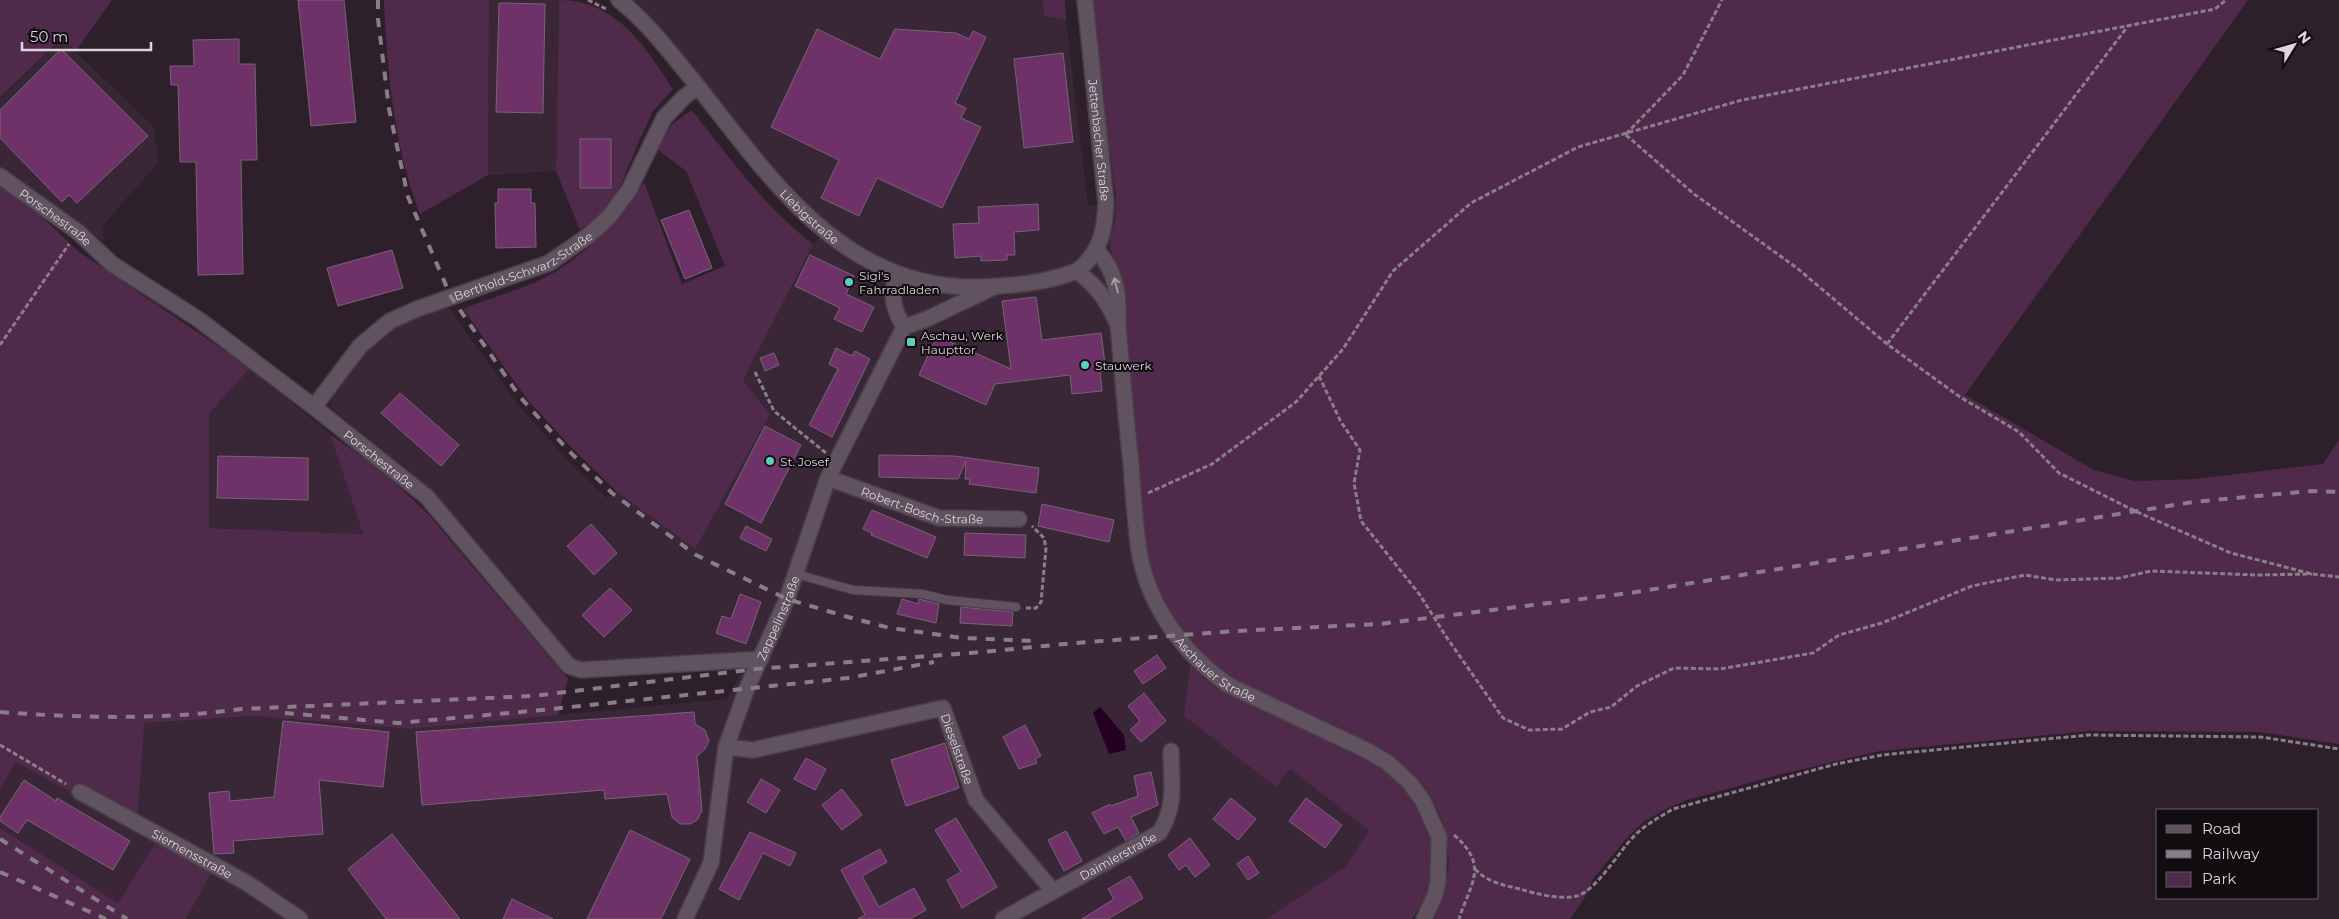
<svg xmlns="http://www.w3.org/2000/svg" width="2339" height="919" font-family="Montserrat,sans-serif">
  <style>
    .built { fill: #392737 }
    .green { fill: #4f2a4b }
    .water { fill: #240022 }
    .building { fill: #6f3268; stroke: #756572 }
    .lines { fill: none; stroke-linecap: round; stroke-linejoin: round }
    .lane-casing { stroke: #493e47; stroke-width: 10 }
    .street-casing { stroke: #493e47; stroke-width: 18 }
    .secondary-casing { stroke: #493e47; stroke-width: 18 }
    .path { stroke: #8a7f88; stroke-width: 3; stroke-dasharray: 5 2.5; stroke-linecap: butt }
    .lane { stroke: #61525f; stroke-width: 8 }
    .street { stroke: #61525f; stroke-width: 15 }
    .secondary { stroke: #61525f; stroke-width: 15 }
    .rail { stroke: #897e87; stroke-width: 4; stroke-dasharray: 9 9; stroke-linecap: butt }
    .oneway { stroke: #a69aa4 }
    .poi-dot { fill: #5bcebc; stroke: #110c10; stroke-width: 2 }
    .labels { text-anchor: middle; dominant-baseline: central; stroke-width: 4; stroke-linejoin: round; paint-order: stroke }
    .street-label { font-size: 12px; fill: #ded5dc; stroke: #110c10 }
    .poi-label { font-size: 12px; fill: #ded5dc; stroke: #110c10; text-anchor: start }
  </style>
  <rect width="100%" height="100%" fill="#2d202b"/>
  <path class="built" d="M489 0H559L556 171 488 175Z
    M632 0H1043L1044 16 1066 20 1088 206 1116 199 1115 221 1109 241 1118 280V325L1109 326 1116 379 1126 521 1131 556 1141 588 1154 615 1169 641 1190 665 1184 716 1276 787 1290 769 1370 830 1346 866 1266 919H186L219 859 138 814 143 723 254 716 409 729 727 699 751 654 572 661 442 502 404 467 333 410 330 404 335 391 364 351 393 326 447 305 519 406 571 464 607 498 616 491 595 469 813 244 829 225 777 171 729 115 668 36Z
    M62 39 153 126 159 162 102 226 105 242 0 168V97Z
    M250 368 330 434 363 534 209 528V414Z
    M16 762 158 839 118 904 0 828V789Z"/>
  <path class="green" d="M0 0H112L76 51 61 39 0 97Z
    M384 0H489L488 175 420 214C394 147 387 71 384 0Z
    M559 0C616 0 645 46 673 89L653 111 639 141 620 187 605 210 580 230 556 171Z
    M1041 0H1065L1066 20 1044 16 1043 1Z
    M1091 0H2248L1965 395 2094 470 2135 481 2195 479 2323 464 2339 440V744L2259 732 2088 731 1880 751 1782 774 1687 800 1668 808 1643 822 1625 840 1593 879 1587 894 1570 919H1434C1465 855 1445 795 1389 753L1232 681 1201 656 1178 631 1150 575 1145 553 1118 280 1109 241 1115 221 1116 199 1093 29Z
    M692 110C727 155 768 211 813 244L743 380 770 414 695 549 616 491 570 446 526 398 463 309C488 299 517 291 542 279 584 257 619 223 644 182L682 284 725 266 686 171 658 150 671 125Z
    M0 183 25 201 78 251 250 368 209 414V528L363 534 330 434 383 472 428 514 568 679 558 715 409 729 254 716 144 723 138 814 84 790 74 794 16 762 0 789Z
    M1190 665 1208 682 1225 693C1254 706 1283 719 1312 732 1333 742 1358 750 1377 763 1418 792 1447 846 1425 896 1422 904 1417 911 1412 919H1266L1346 866 1369 830 1290 769 1276 787 1184 716Z
    M0 828 118 903 158 839 213 870 186 919H0Z"/>
  <path class="water" d="M1100 707 1124 735 1126 750 1109 754 1093 713Z"/>
  <path class="building" d="M298 0H344L356 122 311 126Z
    M499 3 545 4 543 113 496 112Z
    M817 29 880 59 895 29 956 33 969 39 973 31 986 37 955 103 966 108 961 118 981 127 942 208 877 178 859 216 821 198 839 160 771 127Z
    M239 39V64H255L257 160H241L243 274 198 275 196 162H180L178 85H171L170 66H194L193 40Z
    M61 49 148 136 77 203 69 195 62 202 0 138V110Z
    M1063 53 1073 142 1024 148 1014 59Z
    M580 139H611V188H580Z
    M498 189H531V203H535L536 247 496 248 495 203H498Z
    M1038 204 1039 230 1014 232 1015 255H1007V260L981 261V256L955 258 953 224 979 223 978 207Z
    M689 210 712 268 685 279 661 220Z
    M392 250 403 288 338 306 327 268Z
    M810 255 854 276 846 294 874 307 862 332 834 319 840 308 795 286Z
    M1036 297 1042 340 1101 333 1106 371H1100L1102 391 1072 394 1070 375 995 384 986 405 919 375 937 336 1011 369 1002 301Z
    M836 348 852 356 855 351 870 359 832 437 809 425 838 369 829 364Z
    M774 353 779 365 765 371 760 358Z
    M400 393 459 445 441 466 381 413Z
    M765 426 801 445 761 523 725 504Z
    M879 455 955 456 1039 468 1036 493 969 484 970 479H965L966 461 958 479 879 477Z
    M218 456 308 458V500L217 498Z
    M1042 504 1114 520 1109 542 1038 526Z
    M872 510 936 537 927 558 871 535 872 533 863 529Z
    M591 524 617 553 594 575 567 546Z
    M746 526 772 539 766 551 740 538Z
    M965 533 1026 535 1025 558 964 555Z
    M610 588 632 610 604 637 582 615Z
    M740 594 761 602 746 644 716 633 722 616 731 619Z
    M902 599 918 604 919 599 939 604 936 623 897 614Z
    M961 607 1013 612 1012 626 960 623Z
    M1157 655 1166 668 1143 684 1134 671Z
    M1144 693 1166 721 1141 742 1130 730 1140 721 1128 706Z
    M694 712 695 724 705 730 709 741 705 749 697 756 702 811 697 820 690 824H680L672 817 667 794 605 799 604 790 422 805 416 732Z
    M283 721 389 732 383 787 319 780 323 834 233 841 234 853 214 854 209 793 229 791 230 801 274 797Z
    M1025 725 1041 756 1035 759 1037 763 1019 769 1003 737Z
    M945 743 959 788 906 806 891 760Z
    M806 758 826 769 815 790 794 779Z
    M1151 772 1158 805 1131 817 1139 833 1126 841 1118 827 1104 834 1092 813 1110 804 1111 806 1138 796 1134 776Z
    M761 779 780 790 766 813 747 802Z
    M24 780 56 801 57 798 130 841 113 870 27 820 18 833 0 821V817Z
    M842 789 862 815 842 830 822 805Z
    M1231 798 1256 819 1238 840 1213 819Z
    M1306 798 1342 825 1325 848 1289 821Z
    M956 818 997 887 962 908 947 880 961 872 935 830Z
    M630 830 690 859 661 919H587Z
    M1066 831 1082 861 1064 871 1048 840Z
    M750 832 796 853 790 866 763 853 739 900 719 889Z
    M392 834 460 919H386L348 869Z
    M1190 838 1210 865 1195 877 1186 865 1179 870 1168 855Z
    M880 849 887 862 862 876 879 907 914 888 926 910 910 919H858L865 915 841 870Z
    M1248 856 1259 873 1248 880 1237 864Z
    M1130 876 1143 898 1108 919H1082L1114 899 1108 889Z
    M512 899 553 919H503Z"/>
  <g class="lines">
    <g class="lane-casing">
      <path id="lane" d="M796 574 853 590 923 594 947 600 1016 607"/>
    </g>
    <g class="street-casing">
      <g id="street">
        <path id="s1" d="M619 0C647 22 668 50 691 78 768 174 841 291 980 287 1014 286 1045 283 1077 271"/>
        <path id="s2" d="M0 176 78 232 112 264 198 319 314 407 427 497 569 666 581 670 761 659"/>
        <path d="M896 275C891 297 892 307 904 327"/>
        <path id="s3" d="M314 407 360 346 390 321 417 309 549 263 588 236 609 217 629 190 664 118 684 97 698 87"/>
        <path id="s4" d="M828 478 939 518 1019 519"/>
        <path id="s5" d="M726 747 753 750 943 708 976 800 1053 891"/>
        <path id="s6" d="M80 792 247 883 300 919"/>
        <path id="s7" d="M685 919 711 863 726 747 747 688 787 599 828 478 904 327 927 319 994 287"/>
        <path id="s8" d="M1003 919 1159 833C1177 806 1171 782 1171 751"/>
      </g>
    </g>
    <g class="secondary-casing">
      <g id="secondary">
        <path id="s9" d="M1085 0 1106 202C1105 231 1100 253 1077 271 1097 287 1105 297 1116 321"/>
        <path id="s10" d="M1097 251C1117 272 1119 296 1118 325 1122 371 1126 418 1131 464 1133 493 1135 523 1139 551 1148 606 1185 656 1230 686L1366 750 1387 762 1410 783 1423 801 1439 837 1438 882 1435 895 1424 919"/>
      </g>
    </g>
    <path class="path" d="M588 0 606 9
      M1626 134 1683 75 1722 0
      M1626 135 1694 194 1797 268 1887 344 1960 397 2019 432 2059 473 2137 512 2231 553 2312 574 2339 577
      M1887 344 2128 26
      M0 345 69 244
      M755 372 774 411 826 453
      M1319 376 1341 422 1360 450 1354 483 1361 521 1420 595 1445 635 1503 718 1529 730 1562 729 1590 712 1611 707 1637 686 1674 668 1720 669 1813 653 1839 635 1882 623 1972 586 2025 575 2056 580 2120 578 2151 571 2258 575 2312 574
      M1148 493 1212 464 1296 402 1343 349 1393 271 1471 203 1578 147 1742 100 2215 9 2226 0
      M1026 608H1036L1041 602 1046 548 1044 538 1032 526
      M0 745 66 784
      M1454 835C1490 866 1470 884 1459 919
      M1475 869C1487 882 1503 885 1520 889 1536 894 1561 900 1577 896 1598 889 1619 851 1635 835 1646 824 1660 817 1673 809L1836 764 1882 755 2088 735 2261 737 2339 749"/>
    <use href="#lane" class="lane"/>
    <use href="#street" class="street"/>
    <use href="#secondary" class="secondary"/>
    <path class="rail" d="M378 0V19L389 109 408 197 451 297 520 397 567 449 612 493 696 555 787 599 848 617 890 628 963 638 1037 641
      M0 712C81 718 160 720 241 709L533 696 756 669 983 652 1075 643 1236 631 1379 624 1630 593 2193 502 2311 491 2339 492
      M285 713 398 723 542 710 848 678 934 662
      M0 839 127 919
      M0 872 106 919"/>
  </g>
  <defs><path id="oneway-shaft" d="M-6 0H5M1.5-3L5.5 0L1.5 3" fill="none" stroke-width="1.6" stroke-linecap="round" stroke-linejoin="round" transform="scale(1.25)"/></defs>
  <use class="oneway" href="#oneway-shaft" transform="translate(1116 285) rotate(-104)"/>
  <g class="poi-dot">
    <circle cx="849" cy="282" r="5"/>
    <rect x="906" y="337" width="10" height="10" rx="2.5"/>
    <circle cx="1085" cy="365" r="5"/>
    <circle cx="770" cy="461" r="5"/>
  </g>
  <g class="labels">
    <g class="street-label">
      <text stroke="none"><textPath href="#s9" startOffset="141">Jettenbacher Straße</textPath></text>
      <text stroke="none"><textPath href="#s1" startOffset="289">Liebigstraße</textPath></text>
      <text stroke="none"><textPath href="#s2" startOffset="69">Porschestraße</textPath></text>
      <text stroke="none"><textPath href="#s3" startOffset="260">Berthold-Schwarz-Straße</textPath></text>
      <text stroke="none"><textPath href="#s2" startOffset="474">Porschestraße</textPath></text>
      <text stroke="none"><textPath href="#s4" startOffset="99">Robert-Bosch-Straße</textPath></text>
      <text stroke="none"><textPath href="#s7" startOffset="318">Zeppelinstraße</textPath></text>
      <text stroke="none"><textPath href="#s10" startOffset="452">Aschauer Straße</textPath></text>
      <text stroke="none"><textPath href="#s5" startOffset="265">Dieselstraße</textPath></text>
      <text stroke="none"><textPath href="#s6" startOffset="128">Siemensstraße</textPath></text>
      <text stroke="none"><textPath href="#s8" startOffset="131">Daimlerstraße</textPath></text>
    </g>
    <g class="poi-label">
      <text x="859" y="275">Sigi's<tspan x="859" dy="14">Fahrradladen</tspan></text>
      <text x="921" y="335">Aschau, Werk<tspan x="921" dy="14">Haupttor</tspan></text>
      <text x="1095" y="365">Stauwerk</text>
      <text x="780" y="461">St. Josef</text>
    </g>
  </g>
  <rect x="2156" y="809" width="162" height="90" fill="#110c10" stroke="#635c62"/>
  <rect x="2166" y="825" width="25" height="8" fill="#61525f" stroke="#635c62"/>
  <text x="2202" y="834" font-size="15" fill="#ded5dc">Road</text>
  <rect x="2166" y="850" width="25" height="8" fill="#897e87" stroke="#635c62"/>
  <text x="2202" y="859" font-size="15" fill="#ded5dc">Railway</text>
  <rect x="2166" y="872" width="25" height="15" fill="#4f2a4b" stroke="#635c62"/>
  <text x="2202" y="884" font-size="15" fill="#ded5dc">Park</text>
  <g transform="translate(2294 45) rotate(53)" stroke="#110c10" stroke-width="4" paint-order="stroke">
  <path d="M0-4L9 19L0 12L-9 19Z" fill="#ded5dc"/>
  <text y="-8" font-size="14" font-weight="bold" text-anchor="middle" fill="#ded5dc">N</text>
  </g>
  <path d="M22 42v8h129v-8" fill="none" stroke="#ded5dc" stroke-width="2.5"/>
  <text x="30" y="42" font-size="15" fill="#ded5dc" stroke="#110c10" stroke-width="4" paint-order="stroke">50 m</text>
</svg>
